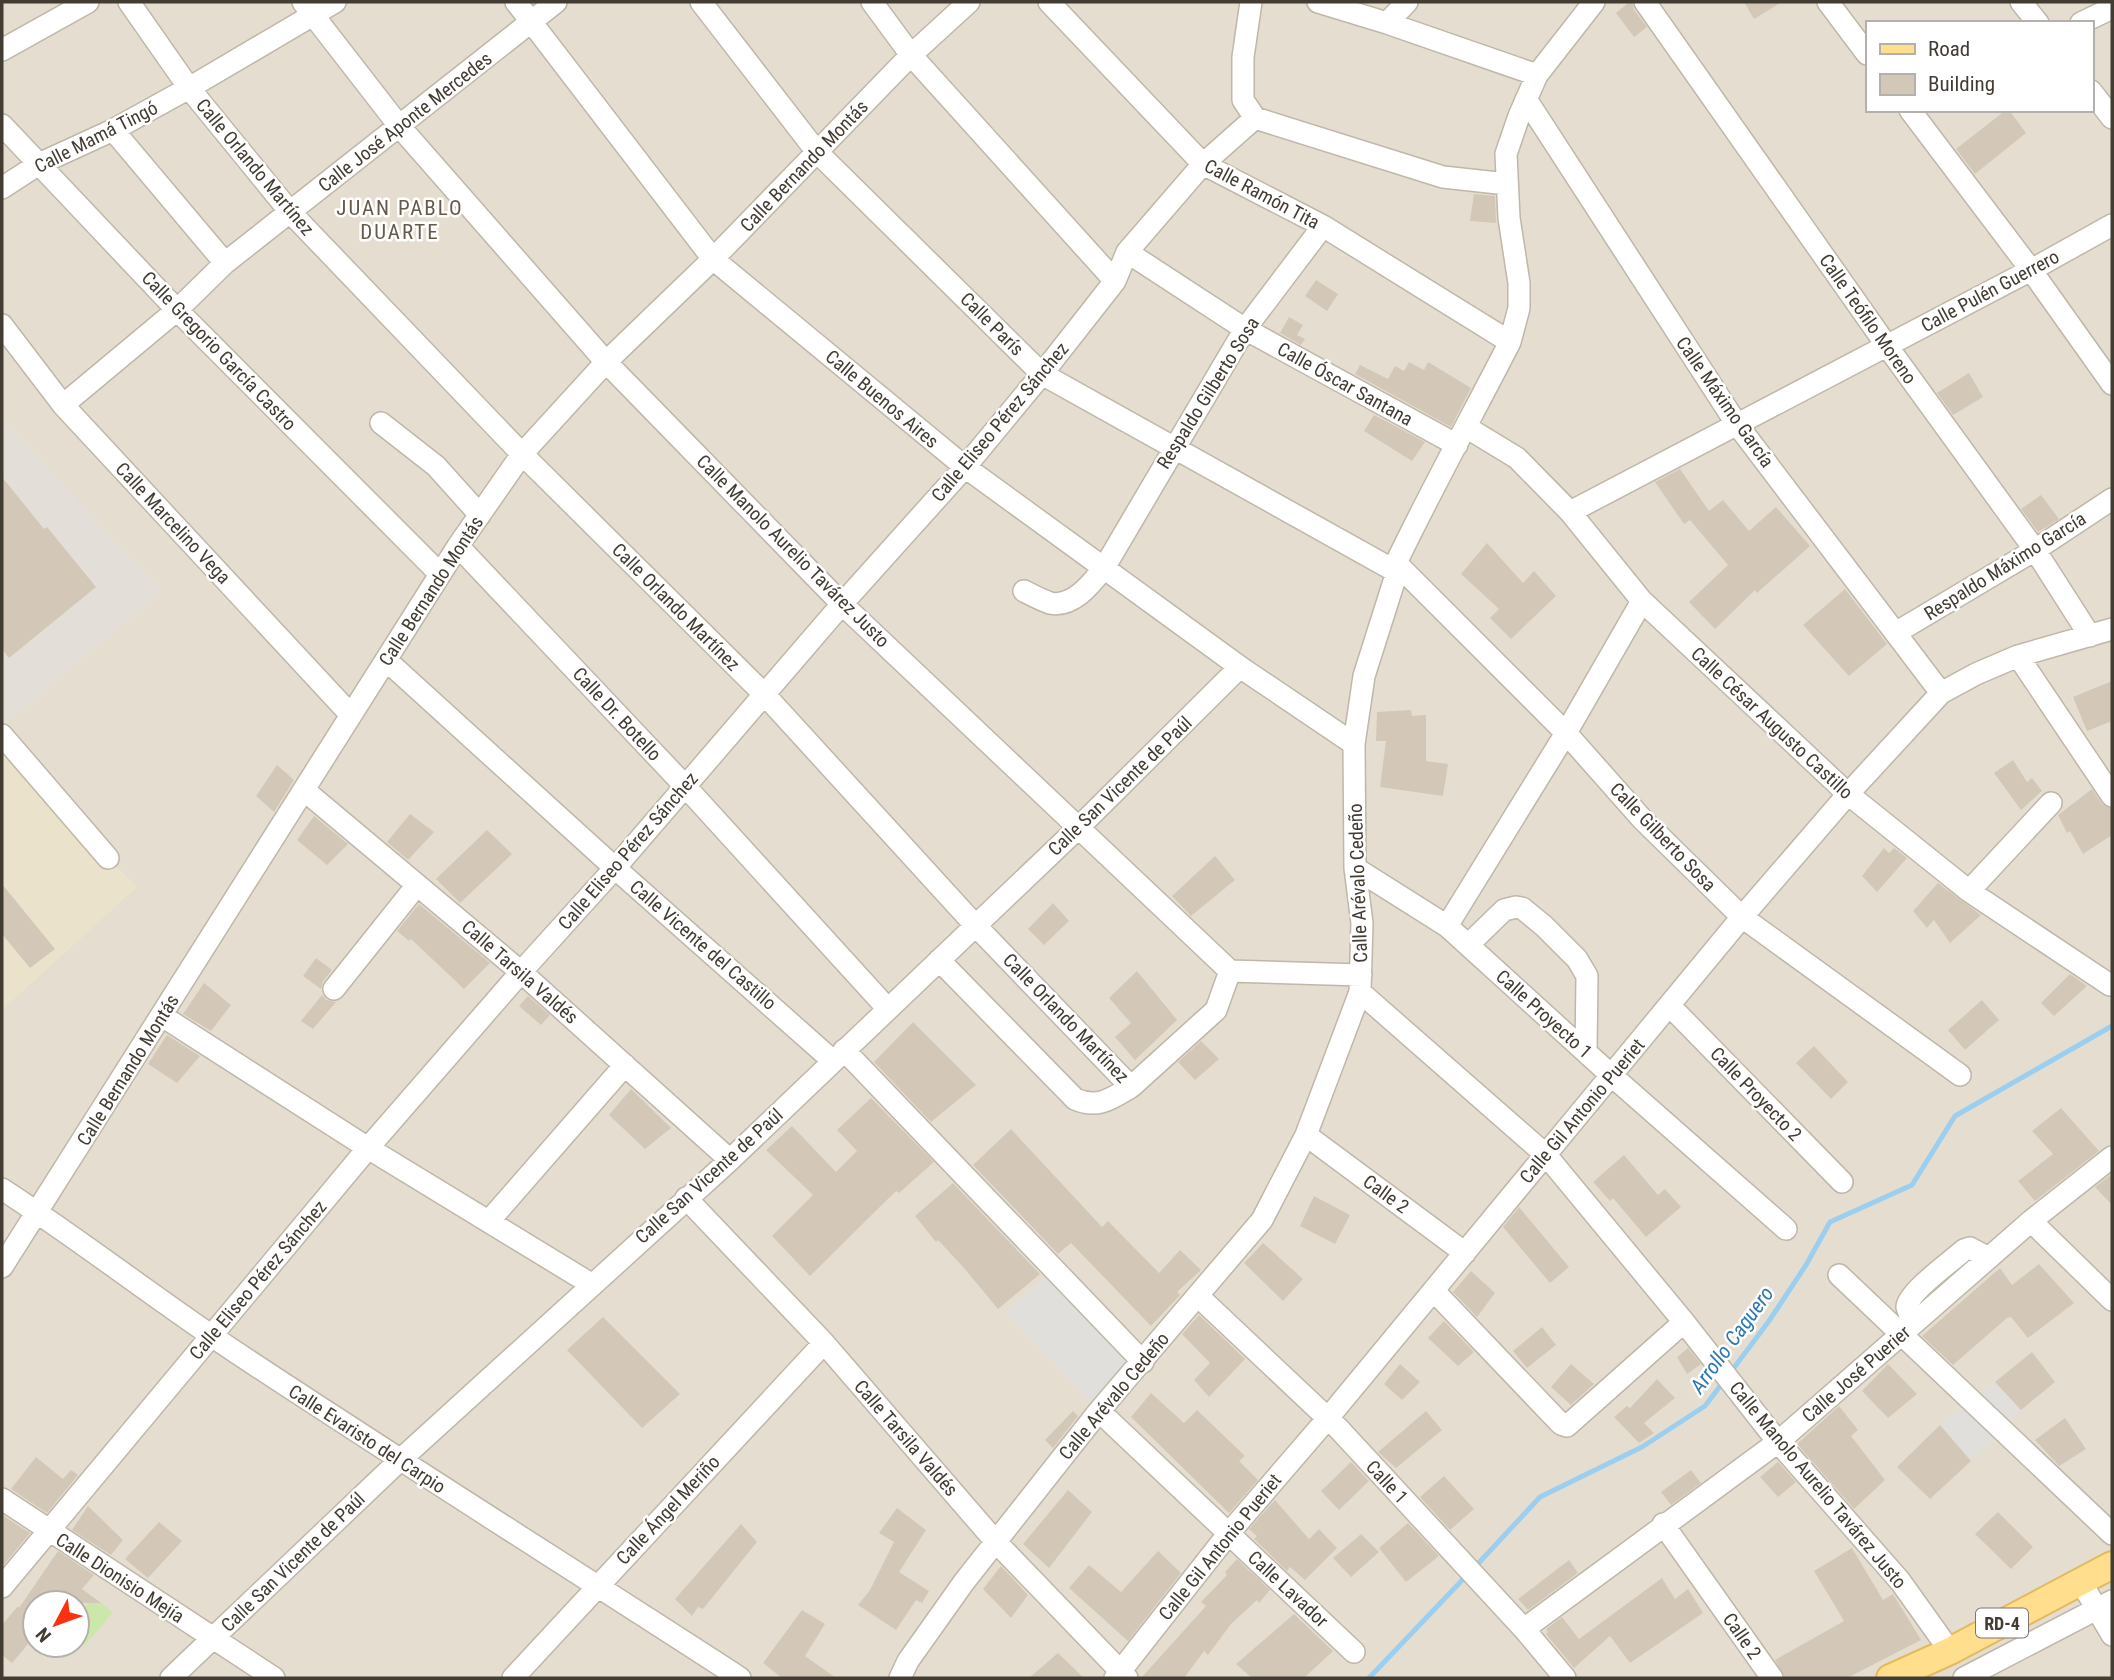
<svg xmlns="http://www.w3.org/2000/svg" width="2114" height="1680" font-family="'Roboto Condensed',sans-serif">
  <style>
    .residential { fill: #e5ded0; fill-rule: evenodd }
    .industrial { fill: #e3ded7 }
    .education { fill: #ebe2cb }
    .green { fill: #cce7aa }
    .parking { fill: #e1dfdb }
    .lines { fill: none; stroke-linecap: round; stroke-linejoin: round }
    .stream { stroke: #9ccef0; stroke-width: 5 }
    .building { fill: #d3c8b7 }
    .minor-casing { stroke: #bfb7a8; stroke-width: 24 }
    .major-casing { stroke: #e3ba5e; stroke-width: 30 }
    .minor { stroke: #fff; stroke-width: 21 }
    .major { stroke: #ffde8d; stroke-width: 26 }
    .labels { text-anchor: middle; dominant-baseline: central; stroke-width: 5; stroke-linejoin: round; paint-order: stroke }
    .shield { fill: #fff; stroke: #7b7670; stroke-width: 2 }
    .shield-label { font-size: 18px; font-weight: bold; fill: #433c33 }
    .street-label { font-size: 19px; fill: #433c33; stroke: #fff }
    .neighbourhood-label { font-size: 21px; letter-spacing: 2px; fill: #655a4a; stroke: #fff }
    .water-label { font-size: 21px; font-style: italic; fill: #2c78ae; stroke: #fff }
  </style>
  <rect width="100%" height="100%" fill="#f1ece2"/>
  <path class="residential" d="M2 2H2112V1678H2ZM1867 23H2091V110H1867ZM35 1603H77V1645H35Z"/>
  <path class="industrial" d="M2 419 162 591 2 726Z"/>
  <path class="education" d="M2 735 108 858 137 887 2 1010Z"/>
  <path class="green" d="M93 1597 113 1612 85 1645 77 1639V1617Z"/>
  <path class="parking" d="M1054 1269 1143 1362 1099 1411 1005 1312Z
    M1995 1382 2021 1410 1971 1461 1940 1425Z"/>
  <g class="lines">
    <path class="stream" d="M1730 1373 1769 1321 1806 1265 1830 1222 1912 1185 1955 1116 2112 1026
      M1475 1567 1540 1497 1642 1447 1705 1406 1724 1381
      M1369 1678 1468 1574"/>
  </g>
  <path class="building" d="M1629 2H1632L1634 10 1647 27 1634 37 1616 13Z
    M1744 2H1782L1754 19Z
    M2006 110H2009L2026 133 1975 174 1956 149Z
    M1474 194 1495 196 1496 223 1470 221Z
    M1316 280 1338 294 1327 311 1305 296Z
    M1289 317 1303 325 1297 335 1305 339 1301 345 1280 333Z
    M1409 362 1424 370 1428 362 1471 388 1451 427 1355 374 1360 365 1388 379 1395 366 1404 371Z
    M1969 373 1983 397 1953 415 1937 393Z
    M1374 415 1425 442 1412 461 1364 431Z
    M1680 469 1709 511 1723 500 1749 531 1776 507 1810 546 1757 593 1755 590 1715 629 1689 602 1728 565 1690 520 1684 524 1655 482Z
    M2 477 44 529 47 527 96 587 9 658 2 649Z
    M2041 495 2059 519 2038 532 2021 509Z
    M1487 543 1523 583 1534 571 1556 596 1511 639 1490 618 1499 609 1461 574Z
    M1845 589 1887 644 1849 676 1803 625Z
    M2112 681V721L2087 731 2073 697Z
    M1411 710 1412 716 1426 715V761L1448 764 1443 796 1380 787 1386 741H1376L1377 712Z
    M2013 760 2027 782 2032 778 2042 791 2021 810 1994 773Z
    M277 765 294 780 274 812 256 796Z
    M2092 789 2102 804 2112 809V835L2083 854 2070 831 2067 833 2058 815Z
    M410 814 434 832 408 860 387 842Z
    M314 816 348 844 327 865 297 840Z
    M487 830 512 854 460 903 436 879Z
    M1884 848 1889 853 1894 848 1907 858 1877 892 1862 876Z
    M1215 856 1235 880 1191 916 1172 896Z
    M1938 883 1981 915 1950 943 1934 920 1927 928 1913 911Z
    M2 884 55 949 30 968 2 934Z
    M1053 903 1069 921 1044 945 1028 929Z
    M419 904 490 963 464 989 411 939 409 941 397 931Z
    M316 958 332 970 323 981 321 989 303 976Z
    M1137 971 1177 1020 1135 1060 1115 1037 1131 1023 1109 998Z
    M2070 974 2087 986 2054 1016 2041 1003Z
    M204 983 231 1005 211 1031 183 1014Z
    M322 995 326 1000 336 1002 313 1029 301 1021Z
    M528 996 550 1015 541 1025 519 1006Z
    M1982 1000 1999 1020 1965 1050 1948 1030Z
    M913 1022 976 1085 931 1122 874 1062Z
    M167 1035 200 1056 177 1083 148 1064Z
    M1201 1041 1219 1059 1195 1080 1178 1062Z
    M1814 1046 1848 1082 1831 1099 1796 1063Z
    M631 1089 671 1128 645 1149 609 1115Z
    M871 1098 934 1162 899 1193 896 1191 810 1276 772 1236 813 1195 766 1150 792 1126 836 1172 857 1151 837 1130Z
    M2061 1108 2099 1151 2035 1201 2018 1181 2053 1154 2032 1131Z
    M1011 1129 1102 1227 1108 1221 1159 1273 1180 1250 1201 1270 1177 1292 1180 1295 1151 1326 1071 1243 1058 1254 973 1165Z
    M1624 1155 1658 1195 1665 1189 1681 1207 1646 1237 1613 1198 1610 1201 1593 1182Z
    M2112 1174V1205L2095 1187Z
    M953 1183 1040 1274 998 1309 964 1268 938 1240 936 1242 915 1216Z
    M1314 1196 1350 1215 1335 1244 1300 1226Z
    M1519 1207 1569 1267 1550 1283 1503 1227Z
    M1263 1243 1303 1279 1283 1301 1244 1263Z
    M2039 1264 2074 1303 2028 1338 2011 1317 2007 1318 1953 1365 1922 1336 2000 1268 2012 1285Z
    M1471 1271 1495 1293 1477 1317 1453 1292Z
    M1199 1315 1245 1359 1209 1397 1194 1380 1210 1363 1182 1334Z
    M603 1317 680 1394 642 1428 567 1350Z
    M1444 1321 1474 1352 1458 1366 1428 1338Z
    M1542 1327 1556 1345 1527 1368 1513 1351Z
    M1688 1348 1701 1364 1687 1374 1677 1357Z
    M2032 1352 2055 1382 2021 1410 1995 1382Z
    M1400 1364 1420 1382 1402 1400 1384 1384Z
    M1571 1364 1594 1384 1571 1405 1551 1387Z
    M1888 1364 1917 1394 1888 1418 1862 1391Z
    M1657 1379 1675 1398 1644 1423 1654 1433 1639 1443 1614 1417 1627 1406 1630 1408Z
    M1151 1393 1184 1423 1197 1410 1245 1456 1239 1461 1258 1480 1229 1513 1131 1417Z
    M1839 1406 1858 1430 1851 1436 1885 1480 1854 1509 1797 1444Z
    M1073 1411 1078 1416 1053 1448 1045 1440Z
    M1426 1411 1442 1430 1396 1468 1378 1452Z
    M2065 1418 2086 1449 2059 1466 2035 1440Z
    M1940 1425 1971 1461 1930 1499 1897 1467Z
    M36 1457 63 1479 71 1470 78 1475 47 1513 11 1489Z
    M1351 1462 1369 1481 1339 1510 1321 1491Z
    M1778 1462 1796 1482 1778 1497 1760 1477Z
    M1691 1470 1701 1483 1671 1505 1661 1492Z
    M1444 1476 1474 1509 1450 1530 1420 1497Z
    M1068 1490 1092 1512 1049 1568 1023 1544Z
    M1275 1500 1309 1539 1319 1529 1337 1548 1305 1580 1290 1567 1287 1571 1254 1539 1257 1536 1249 1529Z
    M88 1506 123 1540 111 1555 72 1530Z
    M897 1508 926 1530 899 1572 929 1591 922 1603 916 1600 896 1630 858 1605 870 1590 894 1542 879 1533Z
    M1998 1512 2033 1547 2011 1569 1975 1534Z
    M2 1515 30 1533 2 1567Z
    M159 1522 182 1541 148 1578 125 1559Z
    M1408 1523 1439 1556 1406 1582 1379 1548Z
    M741 1524 757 1542 703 1609 698 1607 692 1616 675 1599Z
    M1361 1534 1379 1552 1351 1577 1333 1558Z
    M1852 1548 1883 1600 1893 1594 1921 1640 1847 1678H1785L1775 1660 1844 1621 1814 1571Z
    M58 1551 94 1575 82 1589 101 1603H35V1636L12 1663 2 1655V1625L18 1606 19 1608Z
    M1158 1551 1181 1573 1128 1641 1069 1588 1089 1565 1121 1592Z
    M1237 1559 1270 1590 1259 1603 1257 1600 1231 1624 1208 1655 1204 1651 1184 1678H1141L1206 1606 1201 1602 1227 1575 1225 1572Z
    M1569 1560 1578 1573 1528 1610 1518 1599Z
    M1001 1566 1028 1595 1011 1618 983 1589Z
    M1662 1578 1675 1599 1688 1589 1703 1613 1630 1663 1610 1636 1574 1668 1546 1634 1548 1632 1546 1629 1562 1617 1579 1639Z
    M802 1610 825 1624 805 1656 836 1678H782L763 1663Z
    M1294 1614 1333 1651 1304 1678H1252L1236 1664Z
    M1058 1653 1084 1678H1029Z"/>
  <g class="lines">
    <g class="minor-casing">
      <path id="minor" d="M129 2 189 88 291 213 522 454 765 695 975 925 1131 1087 1216 1010 1230 971
        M303 2 400 127 606 362 842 604 1230 971 1361 975
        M516 2 713 259 965 467 1240 667 1354 744
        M701 2 817 152 1042 374 1397 572
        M872 2 911 55 1115 281
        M1049 2 1203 164 1323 226 1510 342
        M1251 2 1243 57V100L1255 118 1443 177 1507 184
        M1318 2 1387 23 1537 75
        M1645 2 1887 346 2035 550 2090 636
        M1828 2 1867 54
        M2021 2 2038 23
        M1387 23 1407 2
        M2081 23 2112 8
        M2 50 88 2
        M2091 91 2112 118
        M1526 99 1736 423 1941 693
        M1910 110 2031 270 2112 384
        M2 125 177 310 440 574
        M113 130 225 263
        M2 188 39 164 113 130 189 88 335 2
        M1127 252 1245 329 1457 445
        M2 325 63 405 351 715
        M63 405 177 310 225 263 556 2
        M381 423 436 466 480 515
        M1466 427 1517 458 1570 512 1642 601 1848 794 1969 891 2110 985
        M1570 512 2031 270 2112 225
        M458 546 685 786 888 1009
        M1396 563 1566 733 1643 820 1742 917 1960 1075
        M1024 591C1032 595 1041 600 1050 603 1073 608 1092 583 1104 568L1245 329 1323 226
        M1897 632 2035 550 2112 499
        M2018 656 2112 796
        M386 660 615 868 833 1061
        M2 735 108 858
        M304 790 521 972 730 1160
        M1355 868 1447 926 1611 1075 1786 1229
        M1969 891 2051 803
        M1447 926 1566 733 1642 601
        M1468 945 1504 910 1516 907 1522 908 1544 926 1577 959 1587 976 1586 1052
        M939 960 1075 1099C1098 1109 1111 1099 1131 1087
        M334 989 417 885
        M1360 992 1546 1155 1684 1322 1778 1442 1900 1581 1950 1651
        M1670 1006 1842 1182
        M162 1016 368 1148 591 1284
        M844 1050 1143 1362
        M1306 1135 1465 1253
        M2 1189C82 1241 157 1300 237 1353 403 1463 572 1569 740 1678
        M686 1198 824 1343 996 1542 1127 1678
        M489 1221 625 1065
        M2031 1221 2112 1300
        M2 1267 458 546 522 454 606 362 713 259 911 55 969 2
        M1839 1275 2112 1534
        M1434 1291 1561 1424 1567 1426 1684 1322
        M1198 1296 1338 1428 1524 1629 1565 1678
        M1914 1323C1912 1319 1908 1312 1907 1307 1906 1294 1953 1260 1964 1250L1970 1248 1989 1258
        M1099 1411 1354 1652
        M2 1499 274 1678
        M1663 1524 1772 1678
        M2081 1582 2112 1635
        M2 1587 368 1148 521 972 615 868 842 604 965 467 1042 374 1115 281 1127 252 1203 164 1255 118
        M1524 1629 1778 1442 2031 1221 2112 1157
        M171 1678 399 1461 730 1160 1077 829 1240 667
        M513 1678 824 1343
        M900 1678 908 1661 964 1582 1099 1411 1262 1220 1306 1135 1360 992 1362 923 1355 868 1354 744 1364 676 1397 572 1396 563C1432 488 1472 416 1510 342L1519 308V283L1509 218 1506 154 1519 116 1537 75 1594 2
        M1115 1678 1229 1533 1328 1418 1742 917 1848 794 1941 693 1976 674 2018 656 2112 629
        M1964 1678 2112 1601"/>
    </g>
    <g class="major-casing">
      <path id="major" d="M1890 1678 1950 1651 2112 1565"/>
    </g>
    <use href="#minor" class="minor"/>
    <use href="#major" class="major"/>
  </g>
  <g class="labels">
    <rect class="shield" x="1976" y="1608.5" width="52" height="29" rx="5"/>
    <g class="shield-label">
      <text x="2002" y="1623">RD-4</text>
    </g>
    <g class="street-label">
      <text transform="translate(405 122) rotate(-38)">Calle José Aponte Mercedes</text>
      <text transform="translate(96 137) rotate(-27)">Calle Mamá Tingó</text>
      <text transform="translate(804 166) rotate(-46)">Calle Bernando Montás</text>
      <text transform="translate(255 167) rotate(50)">Calle Orlando Martínez</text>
      <text transform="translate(1262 194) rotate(28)">Calle Ramón Tita</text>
      <text transform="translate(1990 291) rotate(-28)">Calle Pulén Guerrero</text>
      <text transform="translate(1868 319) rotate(55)">Calle Teófilo Moreno</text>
      <text transform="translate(992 324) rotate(45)">Calle París</text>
      <text transform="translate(219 351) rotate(46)">Calle Gregorio García Castro</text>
      <text transform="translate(1345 384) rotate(29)">Calle Óscar Santana</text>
      <text transform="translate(1208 393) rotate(-58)">Respaldo Gilberto Sosa</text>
      <text transform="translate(882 399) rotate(40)">Calle Buenos Aires</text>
      <text transform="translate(1725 402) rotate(55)">Calle Máximo García</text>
      <text transform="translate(1000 422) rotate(-50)">Calle Eliseo Pérez Sánchez</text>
      <text transform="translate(173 523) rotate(47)">Calle Marcelino Vega</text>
      <text transform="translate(793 551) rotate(45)">Calle Manolo Aurelio Tavárez Justo</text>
      <text transform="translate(2005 566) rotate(-32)">Respaldo Máximo García</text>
      <text transform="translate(431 591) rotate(-57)">Calle Bernando Montás</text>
      <text transform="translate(676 607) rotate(45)">Calle Orlando Martínez</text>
      <text transform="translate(617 714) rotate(47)">Calle Dr. Botello</text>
      <text transform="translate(1772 723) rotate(43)">Calle César Augusto Castillo</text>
      <text transform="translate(1120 786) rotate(-44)">Calle San Vicente de Paúl</text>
      <text transform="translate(1663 837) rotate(46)">Calle Gilberto Sosa</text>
      <text transform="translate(628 851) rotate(-49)">Calle Eliseo Pérez Sánchez</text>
      <text transform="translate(1358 883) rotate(-92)">Calle Arévalo Cedeño</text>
      <text transform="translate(703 945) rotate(41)">Calle Vicente del Castillo</text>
      <text transform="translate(520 972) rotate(41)">Calle Tarsila Valdés</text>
      <text transform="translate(1544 1014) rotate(42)">Calle Proyecto 1</text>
      <text transform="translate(1066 1018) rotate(46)">Calle Orlando Martínez</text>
      <text transform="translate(128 1070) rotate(-58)">Calle Bernando Montás</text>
      <text transform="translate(1756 1094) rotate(46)">Calle Proyecto 2</text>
      <text transform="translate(1582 1111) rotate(-50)">Calle Gil Antonio Pueriet</text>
      <text transform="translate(709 1176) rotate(-42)">Calle San Vicente de Paúl</text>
      <text transform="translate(1386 1194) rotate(36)">Calle 2</text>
      <text transform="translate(258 1280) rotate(-50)">Calle Eliseo Pérez Sánchez</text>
      <text transform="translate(1856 1374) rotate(-41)">Calle José Puerier</text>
      <text transform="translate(1114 1396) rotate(-50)">Calle Arévalo Cedeño</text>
      <text transform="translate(906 1438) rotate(49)">Calle Tarsila Valdés</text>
      <text transform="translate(367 1439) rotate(33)">Calle Evaristo del Carpio</text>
      <text transform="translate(1387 1482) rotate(47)">Calle 1</text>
      <text transform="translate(1818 1485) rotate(50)">Calle Manolo Aurelio Tavárez Justo</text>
      <text transform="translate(668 1510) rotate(-47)">Calle Ángel Meriño</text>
      <text transform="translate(1220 1547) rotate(-51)">Calle Gil Antonio Pueriet</text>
      <text transform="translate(293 1562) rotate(-44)">Calle San Vicente de Paúl</text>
      <text transform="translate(120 1578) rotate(33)">Calle Dionisio Mejía</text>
      <text transform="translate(1288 1589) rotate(43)">Calle Lavador</text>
      <text transform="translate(1742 1636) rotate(55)">Calle 2</text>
    </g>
    <g class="neighbourhood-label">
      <text x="400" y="208">JUAN PABLO<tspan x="400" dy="24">DUARTE</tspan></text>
    </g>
    <g class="water-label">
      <text transform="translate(1732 1340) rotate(-54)">Arrollo Caguero</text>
    </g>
  </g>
  <rect width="2114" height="1680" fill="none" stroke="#433c33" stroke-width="7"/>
  <rect x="1866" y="21" width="228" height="91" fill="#ffffff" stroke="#b4b1ad" stroke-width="2"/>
  <rect x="1880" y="44" width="35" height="10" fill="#ffde8d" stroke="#b4b1ad" stroke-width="2"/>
  <text x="1928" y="56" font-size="21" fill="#433c33">Road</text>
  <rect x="1880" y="74" width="35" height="21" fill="#d3c8b7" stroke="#b4b1ad" stroke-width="2"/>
  <text x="1928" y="91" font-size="21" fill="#433c33">Building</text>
  <g transform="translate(56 1624) rotate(229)"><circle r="33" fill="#ffffff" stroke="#b4b1ad" stroke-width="2"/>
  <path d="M0-5L12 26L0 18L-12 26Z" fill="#fb310f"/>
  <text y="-10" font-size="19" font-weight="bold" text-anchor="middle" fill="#433c33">N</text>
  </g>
</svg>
